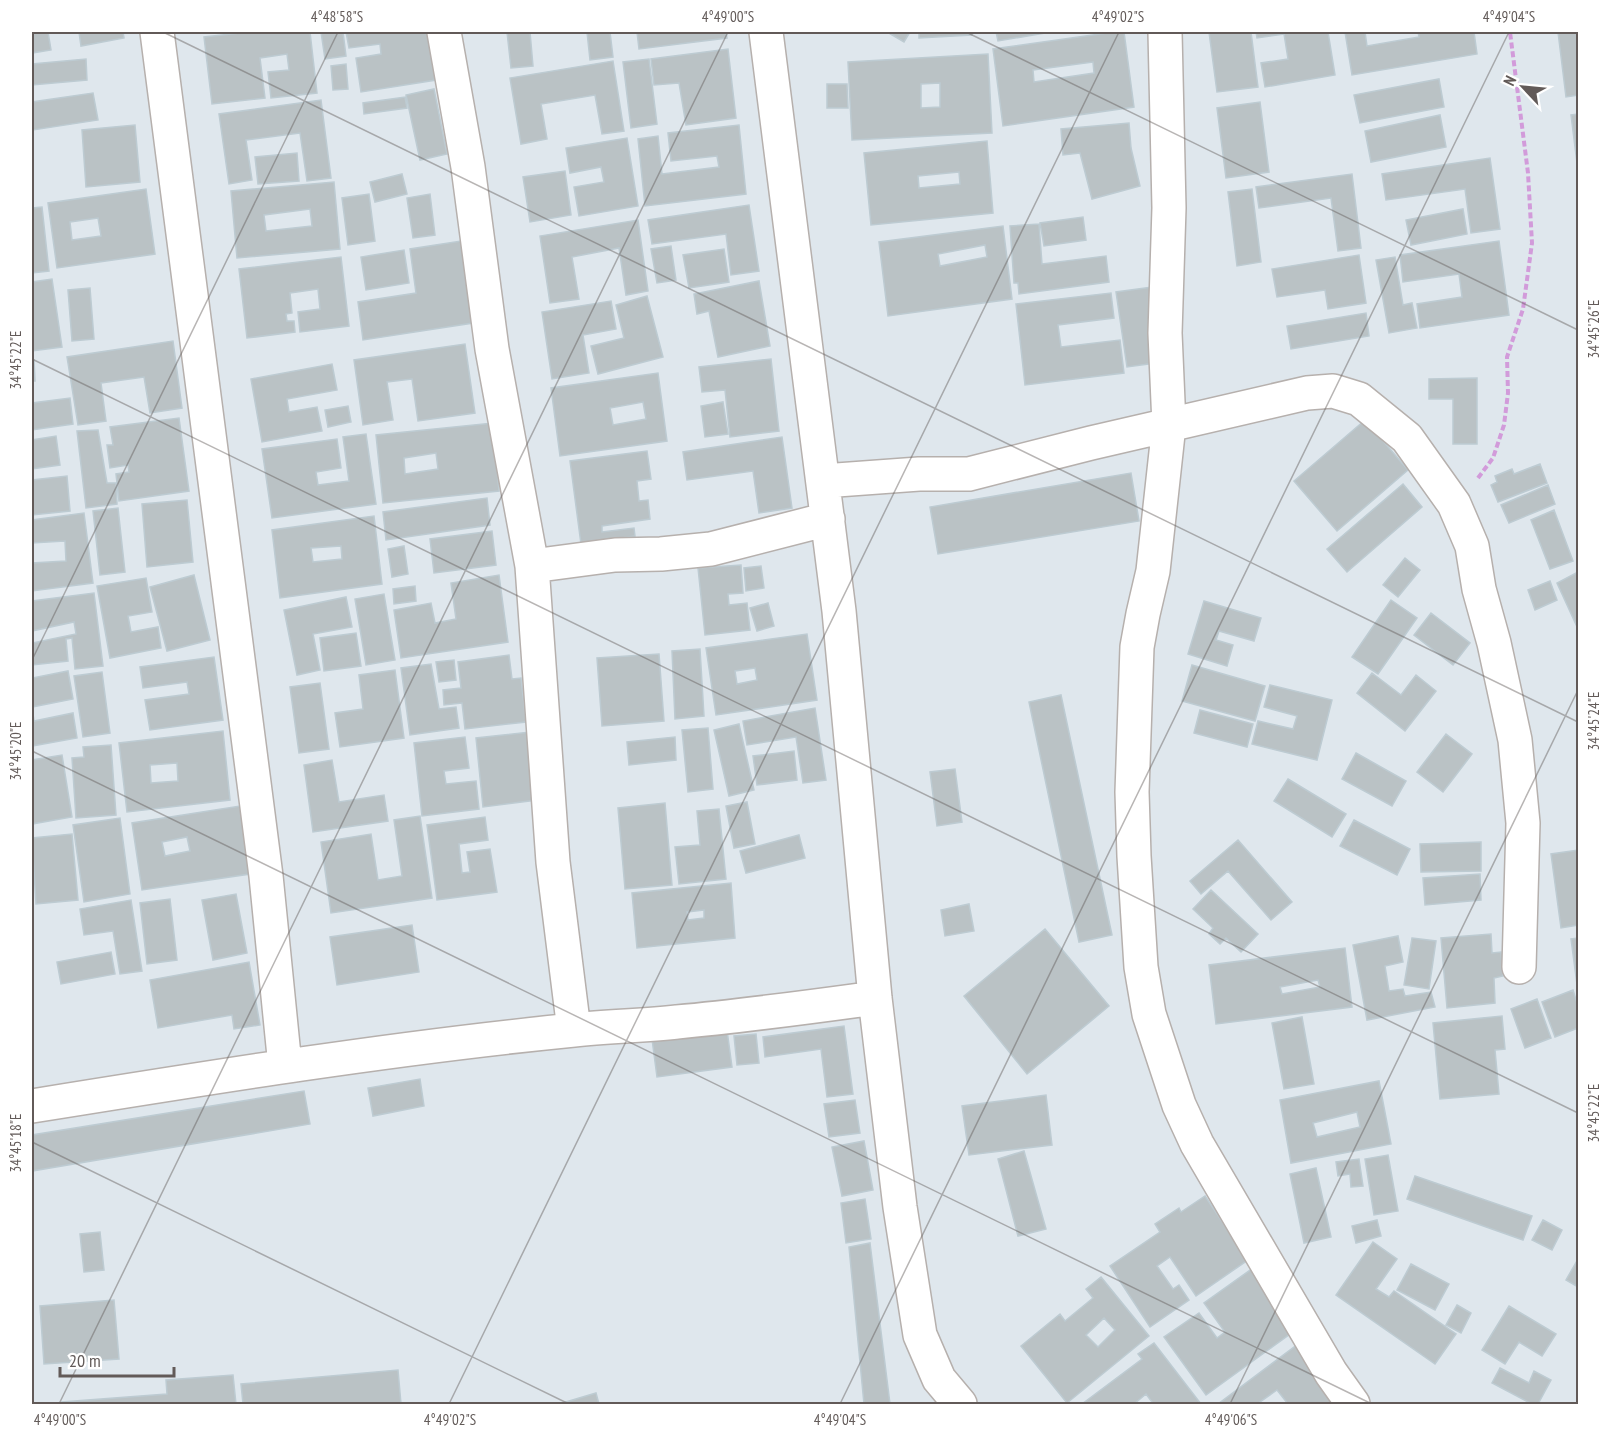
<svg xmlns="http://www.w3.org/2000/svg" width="1610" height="1436" font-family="'PT Sans Narrow',sans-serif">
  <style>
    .building { fill: #bac2c5; stroke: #bdcbd2; stroke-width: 1.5; fill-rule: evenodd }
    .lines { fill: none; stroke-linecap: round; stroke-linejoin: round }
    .minor-casing { stroke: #b6b0ad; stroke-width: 36 }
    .path { stroke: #d29bda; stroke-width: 4; stroke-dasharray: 6 3; stroke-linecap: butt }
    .minor { stroke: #fff; stroke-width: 33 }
    .ticks { fill: none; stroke: #625a58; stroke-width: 1.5; stroke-opacity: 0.45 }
    .neatline { fill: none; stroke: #625a58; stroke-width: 2 }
    .ticks-label { font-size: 15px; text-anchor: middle; fill: #625a58 }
  </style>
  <rect width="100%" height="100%" fill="#dfe7ed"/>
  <path class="building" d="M32 32H48L51 50 32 53Z
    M79 32H123L124 38 81 46Z
    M249 32H310L317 93 271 98 268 72 289 70 287 54 260 58 265 98 212 104 204 37Z
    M321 32H343L346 56 325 59Z
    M346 32H430L436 80 361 92 356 58 381 54 380 44 349 48Z
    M507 32H530L533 66 511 68Z
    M587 32H610L613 57 590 60Z
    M637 32H726L727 38 639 49Z
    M887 32H910L904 42Z
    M919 32H972V35L919 38Z
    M996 32H1051L998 41Z
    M1114 32H1124L1134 107 1003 126 993 49ZM1093 62 1094 73 1034 82 1033 70Z
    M1209 32H1251L1258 87 1217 92Z
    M1256 32H1328L1335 75 1265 87 1261 63 1288 59 1284 34 1257 38Z
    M1345 32H1365L1367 46 1419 37 1418 32H1474L1477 54 1352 75Z
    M1558 32H1578V95L1566 97Z
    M728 49 736 118 686 125 679 83 654 85 651 59Z
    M988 54 992 133 852 140 848 62ZM940 83V107L921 108V84Z
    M86 59 87 80 32 85V64Z
    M649 59 657 124 631 128 623 62Z
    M613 61 624 131 602 134 595 95 541 104 547 139 521 144 510 78Z
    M346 64 348 89 333 90 331 66Z
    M1439 79 1444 107 1360 123 1354 95Z
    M827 84H847L848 108H827Z
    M434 89 447 154 420 160 406 95Z
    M93 93 98 120 33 130 32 102Z
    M405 97 407 108 364 114 363 103Z
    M321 100 331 178 307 181 300 133 246 140 252 180 229 184 219 114Z
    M1260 102 1269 172 1226 178 1217 108Z
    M1578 114V171L1571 115Z
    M1440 115 1446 147 1371 162 1365 131Z
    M1129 123 1131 148 1140 186 1092 199 1080 153 1063 155 1061 129Z
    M135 125 140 182 86 187 82 130Z
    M739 125 746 194 645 206 638 139 658 136 662 174 719 167 717 156 671 161 668 133Z
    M627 138 638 206 579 216 574 187 604 182 601 167 570 173 566 148Z
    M987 141 993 213 871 225 864 153ZM959 172 960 184 919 188 918 176Z
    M297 153 299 181 258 184 255 157Z
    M1490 158 1500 229 1471 233 1465 189 1386 200 1382 174Z
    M565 171 571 215 530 222 523 177Z
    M402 174 407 194 375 202 370 182Z
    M1352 174 1361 248 1338 251 1331 198 1259 208 1256 187Z
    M334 182 340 249 237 258 231 191ZM310 209 312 226 266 231 264 215Z
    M146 189 155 254 57 268 48 203ZM98 218 101 236 72 240 70 222Z
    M1252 189 1261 262 1237 266 1228 192Z
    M369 194 375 241 348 245 342 198Z
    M430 194 435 235 413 238 407 198Z
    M749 205 759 271 731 275 726 234 652 244 648 220Z
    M42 207 49 271 32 273V208Z
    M1463 209 1467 234 1411 245 1406 220Z
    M1083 217 1086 240 1044 246 1040 223Z
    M638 220 648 291 626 295 619 248 572 257 579 299 550 303 540 236Z
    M1039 224 1042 264 1106 256 1109 282 1019 294 1018 283H1014L1010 226Z
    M1003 226 1012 299 888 316 879 242ZM985 245 987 257 940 266 938 254Z
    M461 241 473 323 363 340 358 302 416 293 410 249Z
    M1499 241 1509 315 1420 328 1417 304 1462 297 1459 274 1403 282 1400 255Z
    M671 246 676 280 657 283 651 249Z
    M724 249 729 282 689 288 683 255Z
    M404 250 409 283 366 290 361 257Z
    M1359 255 1366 303 1328 309 1325 290 1277 297 1272 269Z
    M341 257 349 326 300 332 298 312 320 309 318 289 290 293 292 313 286 314 287 321H294L295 332 247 338 239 269Z
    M1395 257 1403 305 1412 303 1417 328 1389 333 1376 260Z
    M52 279 62 347 32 351V282Z
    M759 281 770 346 718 357 709 311 697 314 694 294Z
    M1152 287 1163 362 1127 367 1116 292Z
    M90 288 94 339 72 341 68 290Z
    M1111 293 1114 318 1058 325 1061 347 1120 340 1124 373 1025 385 1016 304Z
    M647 296 663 357 598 374 591 346 624 338 616 305Z
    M611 301 616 329 583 335 589 373 552 379 542 312Z
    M1366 313 1369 336 1291 349 1287 326Z
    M173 341 182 408 150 413 144 377 101 383 106 421 78 425 67 357Z
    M465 344 475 413 418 421 412 379 387 382 393 420 363 425 354 360Z
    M771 359 779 431 730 437 725 390 702 392 699 367Z
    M32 360H34L35 381H32Z
    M332 364 337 390 287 399 289 412 317 407 322 431 262 442 251 379Z
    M658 373 667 441 560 456 551 388ZM643 402 646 419 613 425 610 408Z
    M1477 378V444H1453V399H1429V379Z
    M70 398 73 424 32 430V403Z
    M723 402 728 434 705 437 701 406Z
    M348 406 351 422 328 427 325 410Z
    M179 418 189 491 119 501 116 474 129 472 128 465 110 468 107 445H113L110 427Z
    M1365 420 1408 470 1337 531 1294 481Z
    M493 423 499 491 383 503 376 435ZM436 453 438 469 405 474 404 458Z
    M98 430 107 483H116L117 504 86 508 77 431Z
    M366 434 376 504 272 518 262 449 337 439 341 468 316 472 318 485 349 481 343 437Z
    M56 436 60 465 32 469V440Z
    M782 437 792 508 759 513 753 471 687 480 683 452Z
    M647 451 651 479 637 481 639 501 648 500 650 519 602 526V532L634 528 635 536 581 544 570 461Z
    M1540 464 1547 483 1498 502 1491 485 1497 482 1495 476 1512 469 1514 474Z
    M1131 473 1139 521 938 554 930 507Z
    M67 476 70 511 32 515V480Z
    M1403 484 1422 507 1347 572 1327 549Z
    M1548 485 1555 504 1509 523 1501 505Z
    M487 498 490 525 386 540 383 512Z
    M187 500 193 562 147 567 142 504Z
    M118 508 125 572 100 575 93 511Z
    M1554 510 1573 561 1550 569 1531 520Z
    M84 513 93 583 32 591V563L66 561 65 541 32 543V520Z
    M374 516 382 584 280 598 272 530ZM341 546 342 559 313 562 311 548Z
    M492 531 496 565 434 573 430 539Z
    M404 546 408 574 392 577 388 549Z
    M1405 558 1420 570 1398 597 1383 585Z
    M741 565 743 593 728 594 729 605 747 603 750 630 705 635 698 568Z
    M761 566 764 588 746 591 744 568Z
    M1578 572V629L1557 583Z
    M194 575 210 640 167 651 150 587Z
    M499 575 508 642 401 658 394 610 431 603 435 623 456 619 451 583Z
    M146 578 152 612 128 616 131 632 158 627 161 648 110 658 97 586Z
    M1550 581 1557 600 1535 610 1528 590Z
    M415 586 416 601 394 604 393 589Z
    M94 593 103 666 75 669 72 638 66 639 68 661 32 665V643L76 634 74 622 32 631V601Z
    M384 594 395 660 366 665 355 599Z
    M346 597 352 627 313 634 320 670 297 675 284 610Z
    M1391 600 1417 618 1378 674 1352 657Z
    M1204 601 1261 618 1254 641 1219 631 1216 640 1233 645 1227 666 1188 654Z
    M768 603 774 626 757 631 750 608Z
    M1431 613 1470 643 1453 665 1414 635Z
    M356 633 361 666 324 671 320 638Z
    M807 634 817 700 716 715 706 648ZM755 668 757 680 737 684 735 671Z
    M700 649 704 716 675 719 672 651Z
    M659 654 664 721 602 726 597 658Z
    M509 655 512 679 521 678 526 722 465 729 462 703 444 705 443 690 461 688 458 662Z
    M214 657 223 720 150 730 145 700 189 694 187 682 143 688 140 667Z
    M454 660 456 680 439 682 436 662Z
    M431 664 439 709 456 707 459 728 410 735 401 668Z
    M1192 665 1265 686 1255 721 1182 701Z
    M395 670 404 738 340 747 335 713 363 709 359 675Z
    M68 671 73 699 32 707V678Z
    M102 672 110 733 83 737 74 676Z
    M1372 673 1401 695 1416 675 1436 691 1405 731 1357 693Z
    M320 683 329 749 299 753 290 687Z
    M1270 685 1332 700 1317 760 1252 744 1258 721 1293 729 1297 716 1264 707Z
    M1061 695 1112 935 1079 942 1029 702Z
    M32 707 34 721 73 713 77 738 32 746Z
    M815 708 826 780 803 783 796 737 747 745 743 721Z
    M1200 710 1253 724 1247 747 1194 733Z
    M739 724 754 790 729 796 714 730Z
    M708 728 713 789 688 792 682 730Z
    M223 731 230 800 127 812 119 743ZM177 763 178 781 151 783 150 765Z
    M530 732 537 800 483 807 476 738Z
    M1446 734 1472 754 1443 792 1417 772Z
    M465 737 469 768 444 771 446 784 476 781 479 809 422 816 414 743Z
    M675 737 676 760 629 765 627 742Z
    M111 745 116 815 76 818 72 758 84 757 83 747Z
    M794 751 797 780 757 785 753 756Z
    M1356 753 1406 781 1392 806 1342 779Z
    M62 755 72 817 32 824V760Z
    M332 760 339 802 384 795 388 821 313 832 304 765Z
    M955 769 962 822 937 826 930 772Z
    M1288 779 1346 814 1332 837 1274 801Z
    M747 802 755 844 734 848 726 806Z
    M665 803 672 885 625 889 618 808Z
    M240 806 250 874 142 890 132 823ZM187 837 190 851 165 856 162 842Z
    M719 809 726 879 679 884 675 847 700 845 697 811Z
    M420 816 432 898 331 913 321 842 371 834 378 880 402 876 394 820Z
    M485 817 488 840 459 844 462 873 470 872 467 852 490 849 497 892 437 900 427 825Z
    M120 818 130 894 84 902 73 825Z
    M1354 820 1410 849 1397 875 1340 846Z
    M72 834 78 900 36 904 32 838Z
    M799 835 805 858 746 873 740 851Z
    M1238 840 1292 902 1271 920 1228 871 1201 894 1190 881Z
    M1481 842V871L1421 872 1420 844Z
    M1578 850V925L1561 928 1551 854Z
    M1480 874 1481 900 1425 905 1423 878Z
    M731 883 735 938 637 948 632 893ZM704 910V918L688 920 687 912Z
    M1211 890 1258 934 1241 952 1226 938 1220 944 1209 934 1213 928 1193 909Z
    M236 894 247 953 213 960 202 900Z
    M170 899 177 960 147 964 140 903Z
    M131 900 142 971 120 974 113 931 84 935 80 909Z
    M969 904 974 931 945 936 941 910Z
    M412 925 419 972 337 985 330 937Z
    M1045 929 1109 1006 1027 1074 964 996Z
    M1491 934 1492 953 1501 952 1503 976 1494 978 1495 1003 1447 1008 1441 938Z
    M1398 936 1403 962 1385 966 1389 991 1403 989 1405 996 1431 992 1435 1007 1367 1020 1353 945Z
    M1412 938 1436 941 1429 989 1404 985Z
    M1578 938V992L1571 939Z
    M1345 948 1352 1007 1216 1024 1209 965ZM1318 980 1320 987 1282 994 1280 987Z
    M111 952 115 974 61 984 57 962Z
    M249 962 260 1025 234 1029 232 1015 158 1028 150 980Z
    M1573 990 1578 1006V1028L1555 1037 1542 1002Z
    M1537 999 1551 1038 1525 1048 1511 1009Z
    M1502 1016 1505 1049 1495 1050 1499 1094 1440 1099 1433 1023Z
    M1302 1017 1314 1084 1284 1089 1272 1023Z
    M844 1026 853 1094 827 1097 821 1049 765 1057 763 1037Z
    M727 1030 732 1067 657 1077 652 1039Z
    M756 1034 759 1063 737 1065 734 1036Z
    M420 1079 424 1106 373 1116 368 1088Z
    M1379 1081 1391 1144 1291 1163 1280 1100ZM1357 1112 1360 1127 1317 1137 1313 1123Z
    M304 1091 310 1124 32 1171V1135Z
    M1046 1095 1052 1145 969 1155 962 1106Z
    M855 1100 860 1133 829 1137 824 1104Z
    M864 1141 873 1190 842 1196 832 1147Z
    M1024 1151 1046 1229 1018 1236 998 1159Z
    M1388 1155 1398 1211 1374 1215 1365 1159Z
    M1359 1159 1363 1186 1351 1187 1350 1174 1338 1176 1336 1162Z
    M1316 1168 1331 1237 1304 1243 1290 1174Z
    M1415 1176 1532 1216 1523 1240 1407 1199Z
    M1205 1196 1248 1260 1196 1296 1170 1257 1157 1266 1173 1289 1179 1285 1189 1300 1150 1327 1110 1266 1160 1232 1155 1224 1179 1208 1181 1212Z
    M865 1199 871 1239 846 1243 841 1203Z
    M1377 1220 1381 1236 1356 1243 1352 1226Z
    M1543 1220 1562 1230 1552 1250 1532 1240Z
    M100 1232 104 1270 84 1272 80 1234Z
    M1373 1242 1397 1259 1376 1289 1389 1297 1394 1291 1456 1334 1435 1364 1336 1295Z
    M870 1243 890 1404H864L849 1247Z
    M1578 1259V1287L1566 1280Z
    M1411 1264 1449 1284 1435 1310 1397 1290Z
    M1253 1268 1297 1329 1206 1395 1164 1337 1199 1313 1217 1338 1225 1332 1204 1303Z
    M1101 1277 1149 1336 1067 1403 1021 1346 1060 1314 1065 1321 1093 1298 1086 1289ZM1104 1318 1115 1330 1098 1347 1086 1335Z
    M114 1300 119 1359 44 1364 40 1306Z
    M1457 1305 1471 1313 1461 1333 1446 1325Z
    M1509 1306 1556 1334 1542 1356 1519 1342 1505 1364 1482 1350Z
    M1154 1343 1201 1404H1149L1152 1402 1146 1394 1134 1404H1082L1142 1359 1138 1354Z
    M1298 1344 1338 1397 1328 1404H1288L1277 1390 1257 1404H1218Z
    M1500 1368 1529 1383 1534 1371 1551 1380 1538 1404H1532L1492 1383Z
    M398 1370 401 1404H243L241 1384Z
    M233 1375 236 1404H63L62 1402 167 1394 166 1380Z
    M596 1393 599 1404H559Z"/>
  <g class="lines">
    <g class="minor-casing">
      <path id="minor" d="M157 32 266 876 285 1066
        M444 32 468 167 492 349 532 566 553 862 574 1030
        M766 32 839 611 875 998 900 1207 920 1335 939 1379 960 1404
        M1165 32 1169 208 1165 333 1169 425 1153 571 1143 614 1137 647 1132 792 1134 856 1141 967 1149 1014 1179 1105 1197 1144 1331 1373 1353 1404
        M823 481 919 474H969L1091 443 1307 393 1333 391 1359 399 1407 438 1454 504 1472 546 1479 589 1494 643 1515 740 1523 823 1519 967
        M532 566 615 555 661 554 711 549 828 519
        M32 1106C212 1077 392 1048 574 1030 608 1026 643 1026 677 1022 744 1016 809 1007 875 998"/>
    </g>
    <path class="path" d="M1478 478 1493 458 1504 425 1508 393 1507 357 1523 309 1532 243 1528 173 1510 32"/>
    <use href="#minor" class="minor"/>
  </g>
  <path class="ticks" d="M163 32 1578 722M966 32 1578 330M32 359 1578 1113M32 660 338 32M32 751 1372 1404M32 1142 569 1404M59 1404 728 32M449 1404 1119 32M840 1404 1509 32M1230 1404 1578 690"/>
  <rect width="1610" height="1436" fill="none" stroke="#ffffff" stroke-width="66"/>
  <g transform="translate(1523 87) rotate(296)" stroke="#ffffff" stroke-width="4.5" paint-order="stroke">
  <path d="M0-4.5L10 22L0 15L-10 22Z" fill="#625a58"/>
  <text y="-9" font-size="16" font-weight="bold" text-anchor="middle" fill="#625a58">N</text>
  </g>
  <path d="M60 1367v9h114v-9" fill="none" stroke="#625a58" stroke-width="3"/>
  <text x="69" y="1367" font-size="18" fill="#625a58" stroke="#ffffff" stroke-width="4.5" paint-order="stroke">20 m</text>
  <rect x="33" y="33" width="1544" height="1370" class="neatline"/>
  <g class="ticks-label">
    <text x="337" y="22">4°48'58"S</text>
    <text x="728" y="22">4°49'00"S</text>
    <text x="1118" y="22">4°49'02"S</text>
    <text x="1509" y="22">4°49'04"S</text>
    <text transform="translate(1594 329) rotate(-90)" y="5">34°45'26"E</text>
    <text transform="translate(16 360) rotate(-90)" y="5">34°45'22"E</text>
    <text transform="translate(1594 721) rotate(-90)" y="5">34°45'24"E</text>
    <text transform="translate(16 751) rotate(-90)" y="5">34°45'20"E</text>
    <text transform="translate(1594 1113) rotate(-90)" y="5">34°45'22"E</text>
    <text transform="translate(16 1143) rotate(-90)" y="5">34°45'18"E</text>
    <text x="60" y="1425">4°49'00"S</text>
    <text x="450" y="1425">4°49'02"S</text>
    <text x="840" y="1425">4°49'04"S</text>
    <text x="1231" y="1425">4°49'06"S</text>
  </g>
</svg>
